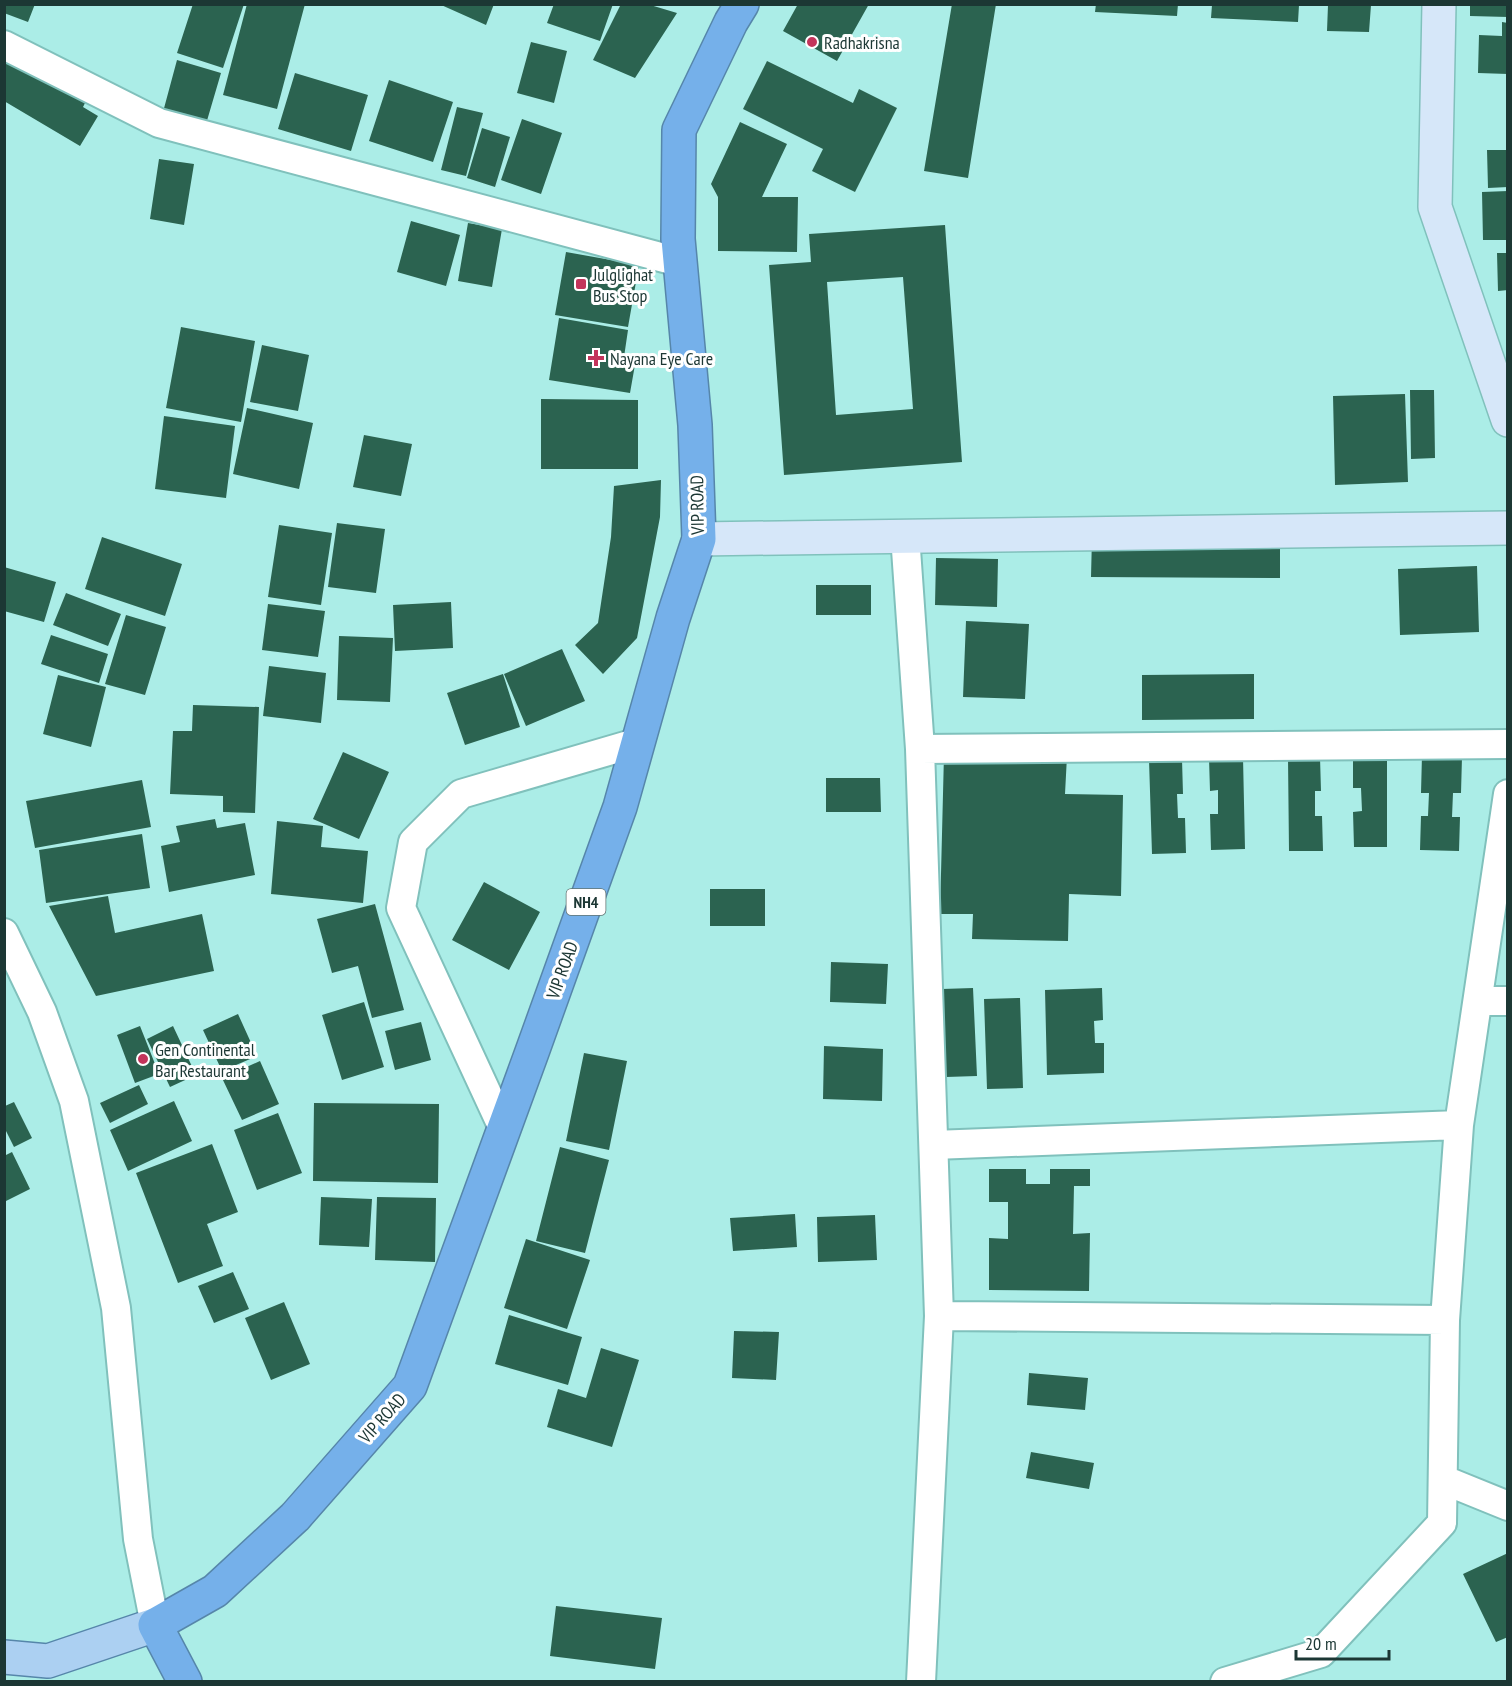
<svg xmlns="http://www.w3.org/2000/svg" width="1512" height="1686" font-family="'PT Sans Narrow',sans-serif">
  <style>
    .building { fill: #2b6350; fill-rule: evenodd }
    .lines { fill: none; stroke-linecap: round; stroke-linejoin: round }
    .street-casing { stroke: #80c1bc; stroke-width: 32 }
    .secondary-casing { stroke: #80c1bc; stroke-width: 36 }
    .primary-casing { stroke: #5686aa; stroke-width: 36 }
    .highway-casing { stroke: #5686aa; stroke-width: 36 }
    .street { stroke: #fff; stroke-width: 28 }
    .secondary { stroke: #d6e7f9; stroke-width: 33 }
    .primary { stroke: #acd0f2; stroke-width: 33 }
    .highway { stroke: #75b0ea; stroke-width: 33 }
    .poi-dot { fill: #c3345b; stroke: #fff; stroke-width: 2 }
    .labels { text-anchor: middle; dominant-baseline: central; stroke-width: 6; stroke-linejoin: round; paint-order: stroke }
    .shield { fill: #fff; stroke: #607371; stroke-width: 1.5 }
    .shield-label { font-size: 16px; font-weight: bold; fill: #1c3734 }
    .poi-label { font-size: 18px; fill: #1c3734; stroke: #fff; text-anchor: start }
    .street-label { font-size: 18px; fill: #1c3734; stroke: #fff }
  </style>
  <rect width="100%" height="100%" fill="#abede7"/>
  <path class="building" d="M4 4H35L28 22 4 13Z
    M193 4H244L223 68 177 53Z
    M247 4H305L277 109 223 95Z
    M439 4H494L486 25Z
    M554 4H613L600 41 547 23Z
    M621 4H647L677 13 635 78 593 60Z
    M798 4H869L837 61 783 31Z
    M952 4H996L968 178 924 171Z
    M1096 4H1178L1177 16 1095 12Z
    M1470 4H1508V17L1470 16Z
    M1212 5H1299L1298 22 1211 18Z
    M1328 5H1371L1369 32 1327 31Z
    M1502 22 1508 23V74L1478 73 1479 35 1502 36Z
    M531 42 567 51 554 103 517 93Z
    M4 49 88 97 83 107 98 116 80 146 4 101Z
    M177 60 221 73 206 124 163 112Z
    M767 61 853 103 859 89 897 108 855 192 812 171 823 149 743 109Z
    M295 73 368 95 351 151 278 129Z
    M389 80 453 102 433 162 369 141Z
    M457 107 483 113 466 176 441 170Z
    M522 119 562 133 541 194 501 180Z
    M740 122 787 144 762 197H798L797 252 718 251V197L711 184Z
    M482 128 510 137 495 187 467 178Z
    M1487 150H1508V187L1488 188Z
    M159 159 194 164 184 225 150 219Z
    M1508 191V240H1483L1482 192Z
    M411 221 460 235 446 286 397 272Z
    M468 223 502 229 492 287 458 281Z
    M945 225 962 462 784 475 769 265 811 262 809 234ZM903 277 913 409 836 415 827 282Z
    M566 252 639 265 628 327 555 315Z
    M1497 253H1508V290L1498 291Z
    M559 318 628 330 624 357 636 359 630 393 549 380Z
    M181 327 255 341 241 422 166 408Z
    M262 345 309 355 298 411 250 402Z
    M1410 390H1434L1435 458 1411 459Z
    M1405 394 1408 482 1335 485 1333 396Z
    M541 399 638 400V469H541Z
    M247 408 313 423 299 489 233 474Z
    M164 416 235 426 226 498 155 489Z
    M364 435 412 444 401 496 353 487Z
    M661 480 660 517 637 638 603 674 575 645 598 623 611 537 614 486Z
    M337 523 385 529 376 593 328 587Z
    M279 525 332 533 321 605 268 597Z
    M102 537 182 564 165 616 85 589Z
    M1092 537 1280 539V578L1091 577Z
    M936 558 998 559 997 607 935 605Z
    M1477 566 1479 632 1400 635 1398 569Z
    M4 567 56 582 44 622 4 611Z
    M816 585H871V615H816Z
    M66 593 121 614 108 646 53 625Z
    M451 602 453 648 395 651 393 605Z
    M268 604 325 611 318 657 262 650Z
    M126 615 166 627 145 695 105 684Z
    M966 621 1029 624 1025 699 963 697Z
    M51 635 108 654 99 683 41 664Z
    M339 636 393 638 390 702 337 700Z
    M562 649 585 701 526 726 504 674Z
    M269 666 326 673 321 723 263 716Z
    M503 674 520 727 465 745 447 693Z
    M1254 674V719L1142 720V675Z
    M58 675 106 687 91 747 43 734Z
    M193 705 259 707 255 813 223 812V796L170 794 173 731H192Z
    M343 752 389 772 359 839 313 819Z
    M944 754 1067 756 1065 794 1123 795 1121 896 1069 894 1068 941 972 939 973 914H940Z
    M1387 755V847H1354L1353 812 1362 811 1361 788H1353V756Z
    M1422 755 1462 757 1461 793H1453L1452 817H1460L1459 851 1420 850 1421 816H1428L1429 793H1421Z
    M1243 757 1245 849 1211 850 1210 814H1218V790L1210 791 1209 758Z
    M1320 757 1321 791H1315V816H1322L1323 851H1289L1288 758Z
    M1182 759 1183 794H1177L1178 818H1185L1186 853 1152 854 1149 760Z
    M826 778H880L881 812H826Z
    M142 780 151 827 35 848 26 801Z
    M215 819 217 828 245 823 255 875 169 892 161 846 180 842 176 826Z
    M277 821 323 826 321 847 368 851 363 903 271 894Z
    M142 834 150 888 46 903 39 850Z
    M484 882 540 912 509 970 452 940Z
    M710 889H765V926H710Z
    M108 896 115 933 202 914 214 971 96 996 49 906Z
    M375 904 404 1010 372 1018 358 966 332 973 317 919Z
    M831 962 888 964 886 1004 830 1002Z
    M973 988 977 1076 946 1077 942 989Z
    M1102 988 1103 1020 1094 1021 1095 1043H1104V1073L1047 1075 1045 990Z
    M1020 998 1023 1088 987 1089 984 999Z
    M364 1002 384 1067 342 1080 322 1015Z
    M238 1014 257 1056 222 1071 203 1030Z
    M421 1022 431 1060 395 1070 385 1031Z
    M140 1026 159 1074 135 1083 117 1035Z
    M173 1026 196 1075 170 1087 147 1039Z
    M824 1046 883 1049 882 1101 823 1099Z
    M584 1053 627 1061 609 1150 566 1141Z
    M260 1061 279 1104 242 1120 222 1078Z
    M139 1085 148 1104 110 1123 100 1103Z
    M174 1101 192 1141 128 1171 110 1130Z
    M14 1102 32 1138 14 1147 5 1129V1106Z
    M314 1103 439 1104 438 1183 313 1181Z
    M278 1113 302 1173 257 1190 234 1130Z
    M212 1144 238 1212 207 1224 223 1266 178 1283 136 1173Z
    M560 1147 609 1160 585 1253 536 1241Z
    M12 1152 30 1189 4 1202V1156Z
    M989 1169H1026V1184H1050V1169H1090V1186H1074L1073 1234 1090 1233 1089 1291 989 1290V1238L1008 1239V1202H989Z
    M321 1197 372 1199 369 1247 319 1245Z
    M377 1197 436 1198 435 1262 375 1260Z
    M795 1214 797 1247 733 1251 730 1218Z
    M875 1215 877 1260 818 1262 817 1217Z
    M526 1239 590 1260 567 1329 504 1308Z
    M233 1272 249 1309 214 1323 198 1286Z
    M284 1302 310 1364 271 1380 245 1318Z
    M509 1315 582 1337 568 1385 495 1364Z
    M734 1331 779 1332 776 1380 732 1378Z
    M601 1348 639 1360 612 1447 547 1427 558 1389 586 1398Z
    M1029 1373 1088 1378 1085 1410 1027 1405Z
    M1031 1452 1094 1463 1089 1489 1026 1478Z
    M1508 1553V1637L1496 1642 1463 1574Z
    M556 1606 662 1618 655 1669 550 1656Z"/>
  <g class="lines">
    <g class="street-casing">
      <path id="street" d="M4 45 159 123 679 262
        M905 535 920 749 939 1316 921 1682
        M920 749 1508 744
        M4 933 42 1012 74 1101 116 1308 138 1539 155 1625
        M1478 1001H1508
        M504 1130 401 908 413 842 461 794 639 742
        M934 1145 1459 1125
        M939 1316 1445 1320
        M1444 1480 1508 1506
        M1225 1682 1321 1653 1442 1523 1445 1320 1459 1125 1508 794"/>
    </g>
    <g class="secondary-casing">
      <path id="secondary" d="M1439 4 1435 207 1508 420
        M699 539 1508 528"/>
    </g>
    <g class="primary-casing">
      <path id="primary" d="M4 1657 48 1661 155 1625"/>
    </g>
    <g class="highway-casing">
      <path id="highway" d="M185 1682 155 1625 215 1591 295 1517 410 1386 532 1052 620 807 673 618 699 539 695 425 678 239 679 130 731 22 742 4"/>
    </g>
    <use href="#street" class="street"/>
    <use href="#secondary" class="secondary"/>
    <use href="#primary" class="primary"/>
    <use href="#highway" class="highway"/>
  </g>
  <g class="poi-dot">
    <circle cx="812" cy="42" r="6"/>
    <rect x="575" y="278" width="12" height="12" rx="3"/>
    <path d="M593 349h6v6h6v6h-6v6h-6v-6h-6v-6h6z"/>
    <circle cx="143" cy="1059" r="6"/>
  </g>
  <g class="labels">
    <rect class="shield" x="566.5" y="889" width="39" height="26" rx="4.5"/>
    <g class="shield-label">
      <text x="586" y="902">NH4</text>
    </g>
    <g class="poi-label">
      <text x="824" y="42">Radhakrisna</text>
      <text x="593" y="274">Julglighat<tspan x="593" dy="21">Bus Stop</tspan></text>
      <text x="610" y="358">Nayana Eye Care</text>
      <text x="155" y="1049">Gen Continental<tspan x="155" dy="21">Bar Restaurant</tspan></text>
    </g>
    <g class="street-label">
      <text transform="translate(697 505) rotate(-91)">VIP ROAD</text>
      <text transform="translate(562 970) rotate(-70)">VIP ROAD</text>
      <text transform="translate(382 1418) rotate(-48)">VIP ROAD</text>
    </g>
  </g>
  <rect width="1512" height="1686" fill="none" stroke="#1c3734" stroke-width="12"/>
  <path d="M1296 1650v9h93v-9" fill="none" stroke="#1c3734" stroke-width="3"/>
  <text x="1305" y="1650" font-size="18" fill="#1c3734" stroke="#ffffff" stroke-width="4.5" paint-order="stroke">20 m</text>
</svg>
